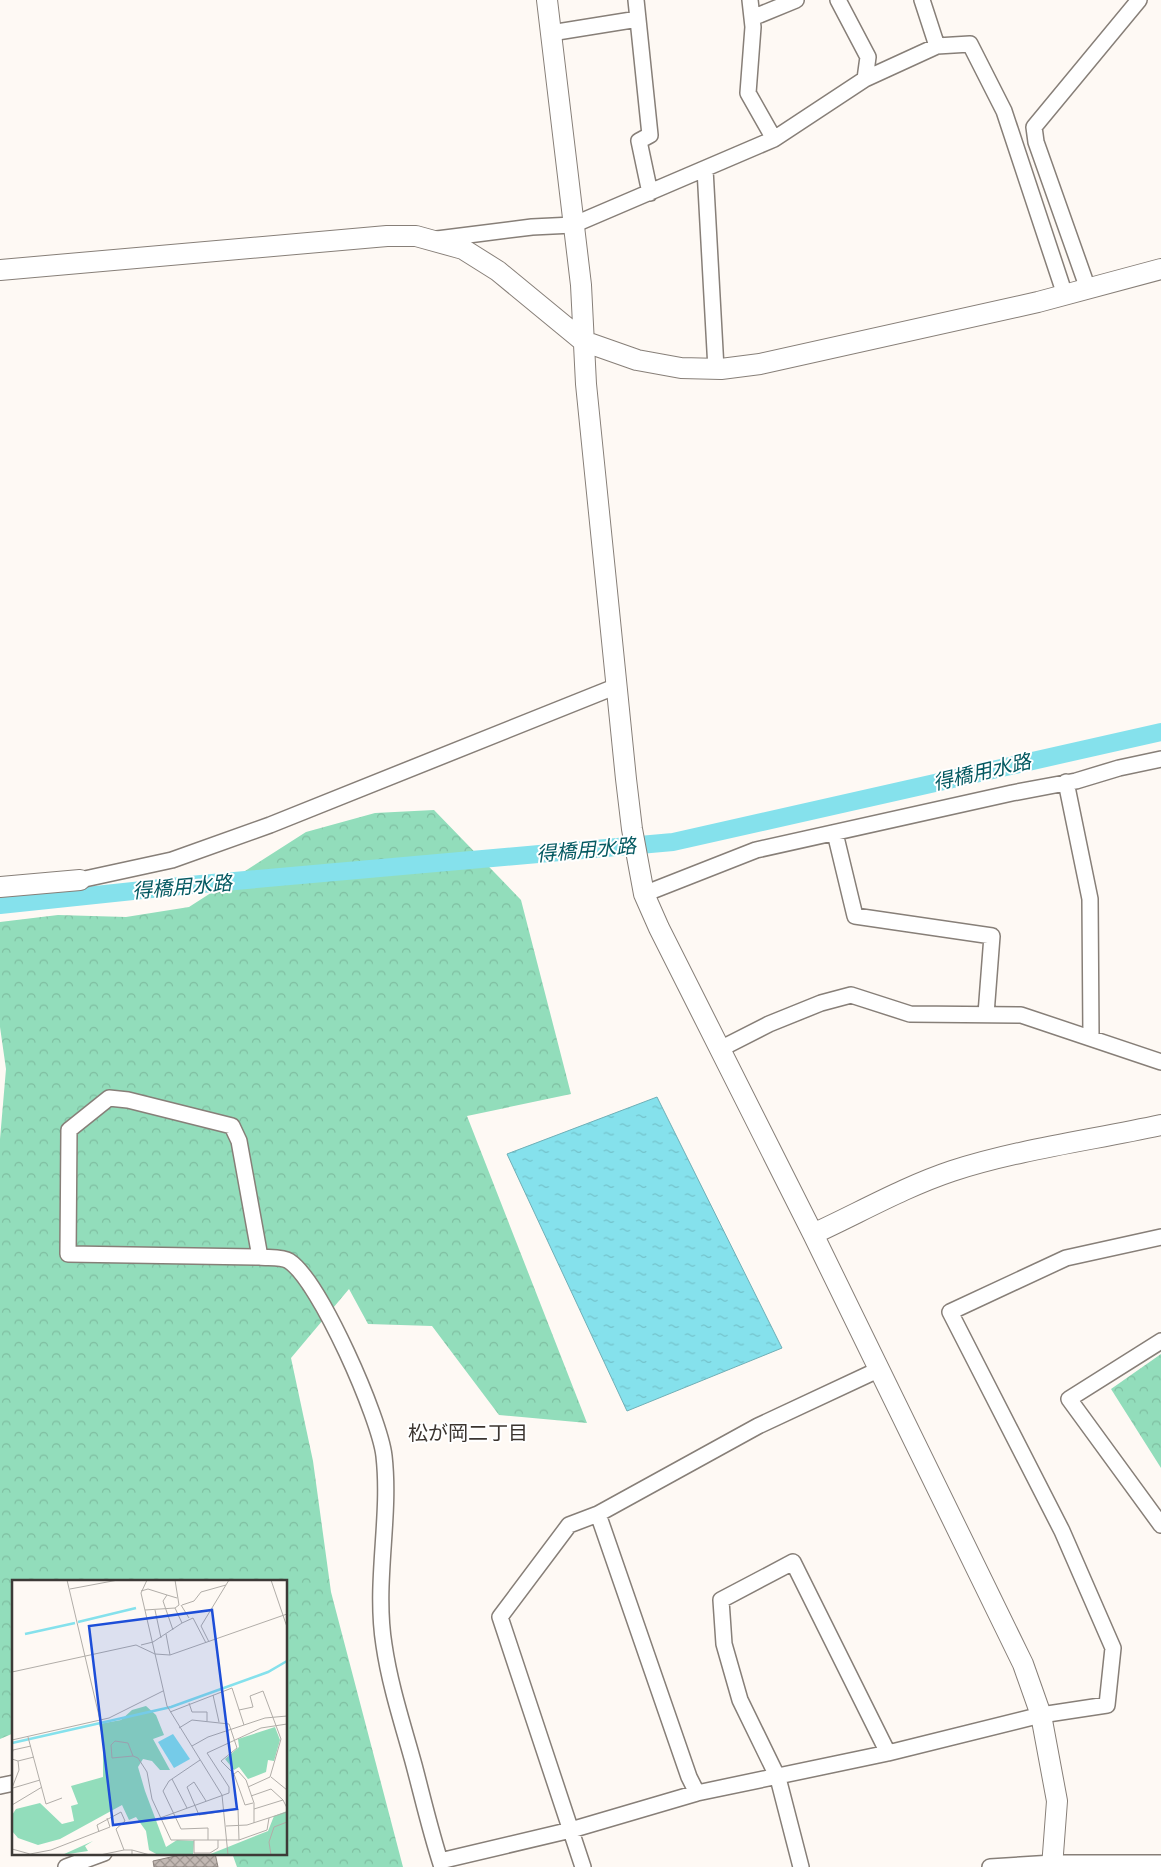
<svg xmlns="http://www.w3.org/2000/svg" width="1161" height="1867" font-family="'Sofia Sans Condensed','Noto Sans JP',sans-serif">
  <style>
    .forest { fill: url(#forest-crowns) }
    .water { fill: url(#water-ripples); stroke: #6fafb6 }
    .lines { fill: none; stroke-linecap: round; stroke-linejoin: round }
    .canal { stroke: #85e1ec; stroke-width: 18 }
    .building { fill: url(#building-cross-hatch); stroke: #8c837d }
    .street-casing { stroke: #877f78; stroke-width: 18 }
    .secondary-casing { stroke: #877f78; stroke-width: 22 }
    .street { stroke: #fff; stroke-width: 15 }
    .secondary { stroke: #fff; stroke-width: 20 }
    .labels { text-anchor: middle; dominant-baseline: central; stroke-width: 4; stroke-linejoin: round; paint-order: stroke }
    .water-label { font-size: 20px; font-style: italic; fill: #045961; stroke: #fff }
    .neighbourhood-label { font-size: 20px; fill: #3b342f; stroke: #fff }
    .inset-river { fill: none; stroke: #85e1ec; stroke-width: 2.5 }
    .inset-road { fill: none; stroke: #b1ada8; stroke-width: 1 }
    .view { fill: #1d4ed8; fill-opacity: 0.15; stroke: #1d4ed8; stroke-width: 2.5 }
    .inset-edge { fill: none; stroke: #3d3a37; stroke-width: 2.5 }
  </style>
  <defs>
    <pattern id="forest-crowns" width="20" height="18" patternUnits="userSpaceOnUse" patternTransform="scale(1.25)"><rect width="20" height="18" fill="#92ddbb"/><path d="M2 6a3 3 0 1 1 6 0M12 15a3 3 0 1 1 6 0" fill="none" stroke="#7fbea1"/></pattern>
    <pattern id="water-ripples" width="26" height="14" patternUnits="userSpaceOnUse" patternTransform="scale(1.25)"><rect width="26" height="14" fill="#85e1ec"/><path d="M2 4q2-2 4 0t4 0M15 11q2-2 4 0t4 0" fill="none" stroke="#74c2cb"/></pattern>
    <pattern id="building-cross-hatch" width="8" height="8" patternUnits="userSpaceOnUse" patternTransform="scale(1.25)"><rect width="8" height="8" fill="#c2b8b3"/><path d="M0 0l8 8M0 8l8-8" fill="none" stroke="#9f9792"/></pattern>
  </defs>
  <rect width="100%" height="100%" fill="#fef9f4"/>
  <path class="forest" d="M434 810 521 900 571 1094 467 1116 587 1423 499 1415 432 1326 368 1324 349 1289 291 1358 313 1461 331 1592 403 1867H237L232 1853H286V1581H14V1733L0 1739V1139L6 1069 0 1027V922L58 915 126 917 189 907 306 832 375 813Z
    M1161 1354V1468L1111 1389Z"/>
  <path class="water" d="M657 1097 782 1348 627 1411 507 1154Z"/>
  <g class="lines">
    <path class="canal" d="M0 905 190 885 673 842 1161 732"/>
  </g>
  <path class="building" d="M189 1853H215L218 1867H154L153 1861Z"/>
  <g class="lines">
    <g class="street-casing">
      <path id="street" d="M636 0 650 135 639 141 650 193
        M750 0 753 27 748 93 774 139
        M922 0 937 46
        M752 18 796 0
        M551 33 638 19
        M865 79 937 46 970 44 1004 111 1065 295
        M705 169 716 369
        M437 239 532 227 573 225 774 139 865 79 868 57 838 0
        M1088 289 1036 142 1034 127 1139 0
        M1066 782 1090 899 1091 1037
        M835 833 855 916 992 936 986 1014
        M80 880 172 860 270 825 617 686
        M644 894 756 850 1012 793 1076 781 1119 768 1161 759
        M720 1049 769 1024 821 1003 851 995 910 1014 1021 1015 1161 1062
        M109 1098 128 1100 232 1126 239 1141 260 1257 68 1254 69 1130Z
        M260 1257C268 1258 283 1257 289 1261 320 1281 380 1419 384 1456 391 1518 374 1582 384 1645 390 1686 403 1725 414 1765 423 1799 431 1834 442 1867
        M1161 1341 1069 1399 1161 1525
        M598 1514 689 1777 697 1793
        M0 1786 14 1783
        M440 1861 571 1830 697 1793 888 1753 1041 1715 1107 1705 1113 1648 1062 1531 950 1312 1066 1258 1161 1237
        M66 1867 104 1853
        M583 1867 500 1617 569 1525 598 1514 758 1426 880 1369
        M801 1867 778 1778 740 1700 724 1644 721 1600 793 1562 888 1753
        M990 1867 1053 1863H1161"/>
    </g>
    <g class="secondary-casing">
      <path id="secondary" d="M547 0 581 285 586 384 626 779 632 829 644 894 659 928 813 1234 1023 1664 1041 1715 1057 1801 1052 1867
        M0 270 387 236H416L463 249 498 271 583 341 637 360 681 368 721 369 760 364 1038 302 1161 269
        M0 887 80 880
        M813 1234C859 1213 904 1187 952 1171 1020 1149 1092 1140 1161 1125"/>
    </g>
    <use href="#street" class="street"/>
    <use href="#secondary" class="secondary"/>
  </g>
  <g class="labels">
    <g class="water-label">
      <text transform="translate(982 773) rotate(-13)">得橋用水路</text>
      <text transform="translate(586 851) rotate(-5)">得橋用水路</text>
      <text transform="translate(182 888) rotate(-5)">得橋用水路</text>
    </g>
    <g class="neighbourhood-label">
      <text x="468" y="1434">松が岡二丁目</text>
    </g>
  </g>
  <g transform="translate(12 1580)">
    <rect width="275" height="275" fill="#fef9f4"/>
    <path d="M134 126 144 135 152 155 141 159 158 190H148L140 181 131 179 126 187 133 211 154 267 165 260 182 261 181 275H146L137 270 134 251 124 237 117 240 110 225 48 259 26 265 6 258 0 251V235L4 229 28 223 50 244 62 241 59 226 66 224 59 206 91 197V159L87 144 109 140 120 130ZM263 147 268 160 262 181 256 180 254 192 236 199 227 187 222 190 213 179 227 167 226 159ZM275 231V275H196L256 251 262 236ZM81 261 73 266 76 271 50 275Z" fill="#92ddbb"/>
    <path d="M161 154 178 179 162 188 146 162Z" fill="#85e1ec"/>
    <path class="inset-river" d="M66 42 124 28M13 54 63 43M0 163 159 127 256 92 275 81"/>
    <path class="inset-road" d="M55 0 88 140M135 0 129 13 155 126 210 215 216 275M259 0 275 47M58 9 106 0M129 11 136 9 155 15M169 25 177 38M170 25 182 21 189 12 214 5M133 30 163 28M143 30 149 58M170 43 181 38 194 63M161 50 151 21 155 15 165 18M154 54 158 75M197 62 189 46 217 0M129 65 141 62 170 43 163 28 167 25 163 0M0 92 124 65 143 74 158 75 275 34M201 115 207 142M177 123 180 132H195V141M227 130 241 127 238 116 251 111 269 159 258 197 236 207M158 132 220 108 232 145M167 148 180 140 217 144 225 168 209 181 222 194 226 191 234 200 242 223V243M16 157 34 224 50 218M0 160 97 138 151 111M103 161 116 163 121 176 100 178 99 165ZM180 166 196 157 253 138 275 136M0 174 1 170 19 166M121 176 126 178 135 192 140 219 159 260H227L255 250 257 238M0 179 6 181 7 190 0 208M188 180 157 201 151 211 169 249 196 248V260M6 181 22 177M222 194 233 225 241 223M259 197 275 210M160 199 175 228M1 208 28 200M239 216 259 209 271 220 275 228M194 221 182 202 175 207 187 235 226 229 227 260M0 225 30 207M242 229 271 220M148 238 217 213V207L195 173 249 148 275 144M214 246 235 245 275 232M87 252 85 245 109 232 113 241 104 249 112 270M182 260V273H198L206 268V260M0 269 18 274 39 270 98 247 95 238M120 270 138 275M88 275 112 270H120V275M259 275 257 262 262 247 275 242"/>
    <path class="view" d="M200 30 225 229 101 245 77 46Z"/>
    <rect width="275" height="275" class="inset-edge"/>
  </g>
</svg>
